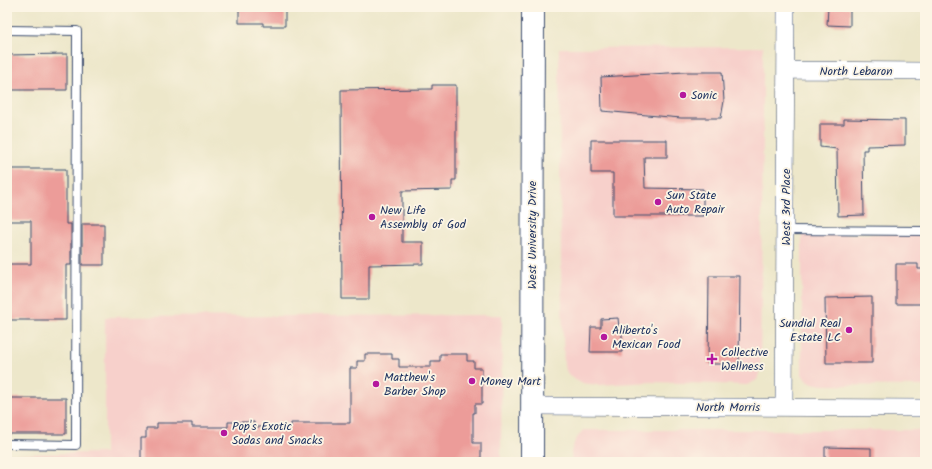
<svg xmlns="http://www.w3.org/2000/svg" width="932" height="469" font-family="Kalam,sans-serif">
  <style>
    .built { fill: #f7d0cb }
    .building { fill: #ec9c99 }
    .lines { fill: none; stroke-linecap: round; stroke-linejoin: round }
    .lane-casing { stroke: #3a4b6e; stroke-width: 10 }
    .street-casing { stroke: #3a4b6e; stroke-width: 18 }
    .secondary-casing { stroke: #3a4b6e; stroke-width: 24 }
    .lane { stroke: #fff; stroke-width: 8 }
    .street { stroke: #fff; stroke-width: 17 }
    .secondary { stroke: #fff; stroke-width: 22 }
    .poi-dot { fill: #b5179e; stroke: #fcf5e5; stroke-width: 1.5 }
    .labels { text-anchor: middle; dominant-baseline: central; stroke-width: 3.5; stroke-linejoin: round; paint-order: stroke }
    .street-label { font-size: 12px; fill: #1b2f5e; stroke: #fcf5e5 }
    .poi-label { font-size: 12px; fill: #1b2f5e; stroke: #fcf5e5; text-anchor: start }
  </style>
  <rect width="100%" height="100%" fill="#fcf5e5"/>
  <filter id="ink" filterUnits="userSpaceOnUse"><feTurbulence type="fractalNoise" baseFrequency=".025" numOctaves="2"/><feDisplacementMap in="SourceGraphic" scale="8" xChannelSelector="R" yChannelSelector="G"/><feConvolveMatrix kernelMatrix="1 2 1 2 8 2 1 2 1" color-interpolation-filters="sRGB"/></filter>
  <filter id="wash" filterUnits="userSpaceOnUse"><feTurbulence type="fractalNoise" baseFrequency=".012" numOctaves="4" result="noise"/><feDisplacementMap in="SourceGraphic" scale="16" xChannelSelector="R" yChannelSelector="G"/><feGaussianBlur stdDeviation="0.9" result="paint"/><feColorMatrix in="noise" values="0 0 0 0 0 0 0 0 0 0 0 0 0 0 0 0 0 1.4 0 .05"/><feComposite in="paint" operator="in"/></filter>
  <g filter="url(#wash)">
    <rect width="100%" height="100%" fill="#ede7ca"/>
    <path class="built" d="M763 47V140L760 370 757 380 747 385 651 382 599 385 581 383 569 376 564 366 561 272 559 48Z
      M802 234H925V386L823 385 811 383 806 380 802 374Z
      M502 315 501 462H7V454L105 453V317Z
      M583 430H925V462H572L571 452 575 441Z"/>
    <g id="blocks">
      <path class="building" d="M239 7H285V26H263V23H239Z
        M828 7H850V26L827 25Z
        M67 54V90H7V55Z
        M685 72H722L724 101 721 118H681L602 111 601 77Z
        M432 85H456V180H452V190L402 191V242H423V264L369 265V299H342L341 90 432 89Z
        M844 119 905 120V145L867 146V150H863L864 215 838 216 837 149 820 147V124H844Z
        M591 140H667V157H644L645 188 703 189V216H613V173H591Z
        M7 169H66V224H71V265H66V320H7V264H31V221H7Z
        M82 224H104V265H82Z
        M896 264H918V269H925V304H896Z
        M709 276H740L739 364H708Z
        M872 297V363H826L825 298Z
        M618 318 619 328H622V352H590L591 327H601V319Z
        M365 354H392V359H399V367H431V361H440V354H467V361H474V368H482V404H475V413H473V443H481V462H141V438H146V428H157V423H192V427H228V422H254V427H291V423H350V368H357V361H365Z
        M7 398H66V434H7Z
        M825 447 871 448V462H825Z"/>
    </g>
  </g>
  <g filter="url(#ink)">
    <use href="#blocks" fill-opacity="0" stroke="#3a4b6e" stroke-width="1"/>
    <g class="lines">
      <g class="lane-casing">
        <path id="lane" d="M7 30 77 31 76 445 7 444
          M785 230 925 231"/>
      </g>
      <g class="street-casing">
        <path id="street" d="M786 70 925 71
          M532 406 925 408
          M784 407 786 7"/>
      </g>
      <g class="secondary-casing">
        <path id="secondary" d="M532 462 533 7"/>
      </g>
      <use href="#lane" class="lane"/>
      <use href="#street" class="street"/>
      <use href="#secondary" class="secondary"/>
    </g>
  </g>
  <g class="poi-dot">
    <circle cx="683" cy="95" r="4"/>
    <circle cx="658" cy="202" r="4"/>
    <circle cx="372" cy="217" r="4"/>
    <circle cx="849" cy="330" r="4"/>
    <circle cx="604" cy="337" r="4"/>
    <path d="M710 353h4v4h4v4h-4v4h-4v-4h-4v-4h4z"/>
    <circle cx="472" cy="381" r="4"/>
    <circle cx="376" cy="384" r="4"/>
    <circle cx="224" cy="433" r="4"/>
  </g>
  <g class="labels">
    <g class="street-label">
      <text x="856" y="71">North Lebaron</text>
      <text transform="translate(786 207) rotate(-90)">West 3rd Place</text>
      <text transform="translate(532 235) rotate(-90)">West University Drive</text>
      <text x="728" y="407">North Morris</text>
    </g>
    <g class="poi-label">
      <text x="691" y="95">Sonic</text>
      <text x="666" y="195">Sun State<tspan x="666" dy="14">Auto Repair</tspan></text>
      <text x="380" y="210">New Life<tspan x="380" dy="14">Assembly of God</tspan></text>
      <text x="841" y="323" text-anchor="end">Sundial Real<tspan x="841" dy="14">Estate LC</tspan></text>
      <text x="612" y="330">Aliberto's<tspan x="612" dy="14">Mexican Food</tspan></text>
      <text x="721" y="352">Collective<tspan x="721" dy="14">Wellness</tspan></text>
      <text x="384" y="377">Matthew's<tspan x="384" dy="14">Barber Shop</tspan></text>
      <text x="480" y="381">Money Mart</text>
      <text x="232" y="426">Pop's Exotic<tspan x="232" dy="14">Sodas and Snacks</tspan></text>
    </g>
  </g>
  <rect width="932" height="469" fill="none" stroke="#fcf5e5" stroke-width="24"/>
</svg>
